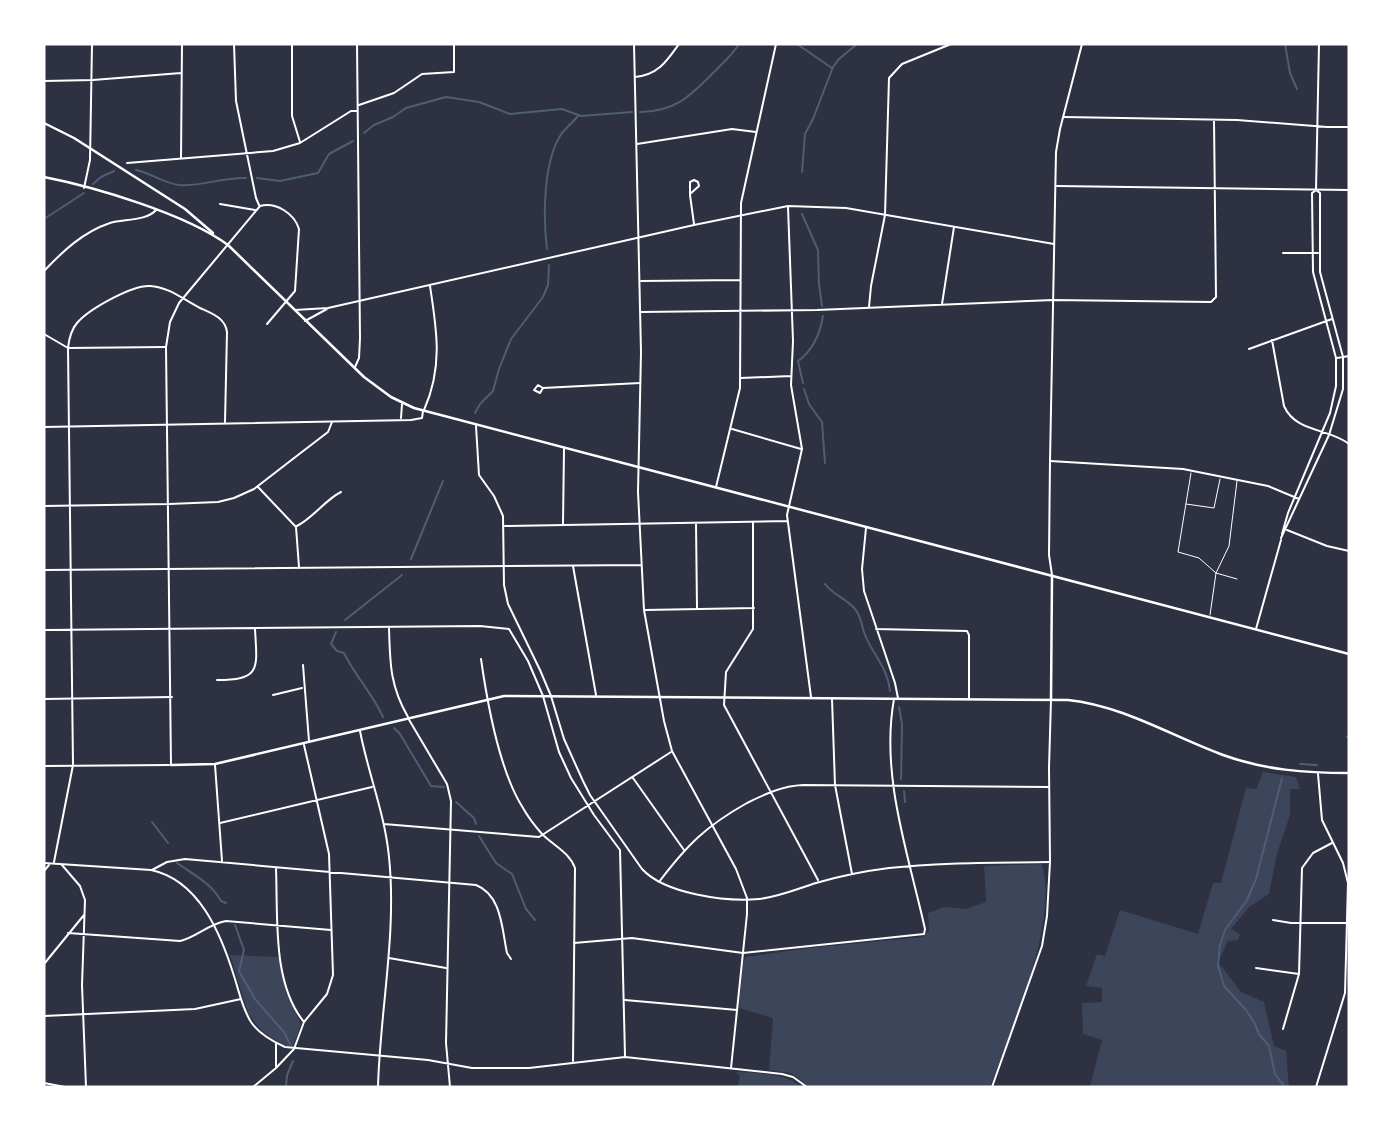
<svg xmlns="http://www.w3.org/2000/svg" width="1393" height="1131" font-family="Signika,sans-serif">
  <style>
    .green { fill: #3c4559 }
    .lines { fill: none; stroke-linecap: round; stroke-linejoin: round }
    .stream { stroke: #4f5d75; stroke-width: 2 }
    .service { stroke: #fff; stroke-width: 1 }
    .minor { stroke: #fff; stroke-width: 2 }
    .tertiary { stroke: #fff; stroke-width: 2 }
    .secondary { stroke: #fff; stroke-width: 2.5 }
    .primary { stroke: #fff; stroke-width: 2.5 }
  </style>
  <rect width="100%" height="100%" fill="#2d3142"/>
  <path class="green" d="M1263 772 1296 777 1300 789H1290V815L1277 854 1269 894 1249 907 1231 929 1240 934 1238 940 1228 941 1218 962 1241 992 1264 1002 1274 1046 1286 1051 1289 1087H1090L1102 1040 1083 1034 1082 1003 1102 1002V988L1086 986 1097 954 1105 956 1120 910 1198 934 1213 883H1221L1246 788 1256 789Z
    M1042 864C1059 924 1011 1029 990 1087H810L791 1073 769 1070 773 1018 739 1008 743 964 746 957 808 948 923 937 929 930 928 913 944 907 966 909 986 902 984 866Z
    M230 955 279 957 286 993 301 1024 294 1045 290 1047C270 1039 259 1030 248 1013Z
    M736 1072C758 1073 784 1073 802 1087H738L740 1076Z"/>
  <g class="lines">
    <path class="stream" d="M797 44 832 68
      M1285 44 1290 73 1297 89
      M640 112C677 112 692 94 717 69 725 61 733 54 739 44
      M364 133 374 125 393 117 406 108 446 97 479 102 510 114 562 109 581 116 632 112
      M136 170C151 173 163 183 179 185 200 187 224 177 246 178
      M802 172 805 134 813 119 833 67 839 59 857 44
      M257 178 280 181 318 173 329 154 353 141
      M93 184 101 177 114 171
      M802 214 818 250 819 284 822 306
      M44 219 84 193
      M547 249C543 217 543 160 562 133 567 127 573 122 578 116
      M803 383 798 361C812 351 820 334 823 316
      M804 389 809 404 822 422 825 463
      M475 413 480 404 493 391 499 369 511 339 543 297 548 285 549 265
      M411 559 443 481
      M825 584C833 595 846 598 855 609 862 617 861 626 865 635 873 655 888 668 890 691
      M345 620 402 575
      M336 632 331 644 337 651 344 653C355 676 373 694 383 717
      M899 707 902 724 901 779
      M394 728 400 734 431 786 444 787
      M1347 737 1349 735
      M1300 764 1317 765
      M1282 778 1256 879 1247 900 1225 930 1220 945 1218 966 1224 986 1246 1010 1254 1022 1259 1034 1269 1046 1275 1074 1285 1087
      M904 791 905 802
      M456 802 474 818 476 824
      M152 822 168 843
      M479 836 496 863 512 874 526 909 535 920
      M177 863C194 875 211 883 221 901L226 903
      M235 925 244 950 239 971 255 999 284 1032 290 1044
      M286 1087 287 1075 293 1061"/>
    <path class="service" d="M1191 473 1178 552 1199 558 1216 573 1210 615
      M1237 481 1229 546 1216 573 1237 579
      M1186 504 1214 508 1220 479"/>
    <path class="minor" d="M234 44 236 101 256 198 259 205
      M292 44V116L300 142
      M635 77C658 75 667 61 679 44
      M44 81 93 80 181 73
      M359 105 394 93 422 74 454 72V44
      M1064 117 1237 120 1327 127H1349
      M637 144 732 129 756 132
      M181 158 182 44
      M127 163 273 151 300 143 351 111H357
      M694 180 698 182 699 186 690 194V182Z
      M1057 186 1349 190
      M84 188 90 160 92 44
      M690 195 694 224
      M220 204 255 210
      M260 206C276 202 294 213 299 229L295 291 267 324
      M788 207 793 341 791 385 802 449 787 515 811 697
      M1283 253H1318
      M44 271C63 251 83 232 110 223 123 219 147 221 156 210
      M641 281 740 280
      M942 304 954 227
      M869 307 871 286 885 215 889 78 902 64 951 44
      M641 312 817 310 1053 300 1211 302 1216 297 1214 120
      M44 334 68 348 165 347
      M1272 340 1284 406C1296 433 1329 428 1349 444
      M1249 349 1332 319
      M1337 358 1349 356
      M355 367 359 358 360 338 357 44
      M741 378 791 376
      M543 388 540 393 534 390 538 385 543 388 640 383
      M424 410C443 367 437 331 430 286
      M401 418 402 404
      M476 426 479 475 494 496 503 516 504 585 508 604 540 670 551 696 564 739 583 781 590 795 642 869C665 894 726 902 759 899 778 897 797 889 816 883 840 876 865 871 889 868 943 862 997 863 1050 862
      M732 429 801 449
      M1050 461 1183 469 1268 486 1299 499
      M258 487 296 527 299 567
      M716 487 740 388 741 203 776 44
      M44 506 169 504 218 502 234 498 254 489 298 455 328 432 332 422
      M753 522V629L726 672 724 705 818 880
      M696 523 697 609
      M563 524 564 449
      M297 526C314 517 325 500 341 492
      M505 526 787 521
      M866 528 862 569 864 591 895 683 898 698
      M1287 530 1327 546 1349 551
      M1282 534 1288 513 1330 413 1336 386V358L1313 272 1312 193 1315 191
      M1281 538 1329 435 1343 389V357L1320 272V193L1316 190 1319 44
      M573 566 596 695
      M645 610 754 608
      M389 628C390 663 390 686 408 717
      M509 629 528 661 543 696 559 752 571 778 594 815 620 850 625 1056
      M876 629 967 631 969 635V698
      M1256 629 1281 540
      M44 630 480 626 509 629
      M481 659C487 701 500 772 523 808 528 817 535 826 542 834 554 846 569 852 575 868L573 1061
      M303 665 309 741
      M217 680C262 680 257 668 255 629
      M273 695 302 688
      M44 699 172 697
      M832 699 835 785 852 874
      M360 731C368 773 385 814 389 857 397 934 380 1010 378 1087
      M171 765 166 347 170 322 179 303 260 206
      M215 765 222 861
      M633 778 684 850
      M220 823 372 787
      M384 824 539 837 671 752
      M54 862 73 765 68 348C69 339 71 330 77 323 89 309 132 285 150 286 169 287 184 300 200 308 213 314 225 318 227 332L225 422
      M62 865 80 886 85 900 82 985 86 1087
      M276 869C278 917 272 983 304 1022
      M152 870 167 862 185 859 476 885C502 895 502 930 507 953L511 959
      M44 871 49 865
      M659 882C687 845 706 826 747 803 765 794 782 786 803 785L1049 787
      M1273 920 1291 923H1349
      M68 933 180 941C197 937 208 924 226 921L331 930
      M574 943 632 938 743 953 924 934 925 929C909 856 880 776 894 699
      M389 958 446 968
      M44 964 84 915
      M1256 968 1299 974
      M625 1000 737 1010
      M44 1016 195 1009 241 999
      M1283 1029 1299 974 1302 868 1313 853 1332 843
      M276 1068 294 1049 304 1022 327 994 333 975 329 854 304 745
      M44 1083 65 1087
      M253 1087 276 1068V1043
      M1316 1087 1345 993 1348 883 1343 863 1322 820 1318 774"/>
    <path class="tertiary" d="M634 44 641 352 638 492 644 610 664 721 672 751 736 869 747 898V914L731 1068
      M295 310 328 308 694 225 788 206 846 208 1054 244
      M305 321 327 309
      M44 427 411 420 422 418 423 411
      M44 570 641 565
      M1052 575 1049 555 1050 461 1056 152 1060 129 1082 44
      M408 718 447 784 451 801 446 1043 450 1087
      M44 766 169 765
      M44 863 151 870C199 880 221 934 234 976 239 991 242 1008 251 1022 259 1034 272 1041 285 1047L428 1060 472 1068H529L625 1057 782 1074 793 1077 807 1087
      M992 1087 1042 946 1047 916 1050 862 1049 768 1051 700"/>
    <path class="secondary" d="M1051 699 1052 576
      M171 765 215 764 504 696 1068 700C1124 706 1171 736 1223 755 1264 770 1306 773 1349 773"/>
    <path class="primary" d="M44 123 74 138 185 209 213 233
      M44 177C95 187 186 214 228 245L364 377 391 397 414 408 1349 654"/>
  </g>
  <rect width="1393" height="1131" fill="none" stroke="#ffffff" stroke-width="91"/>
</svg>
